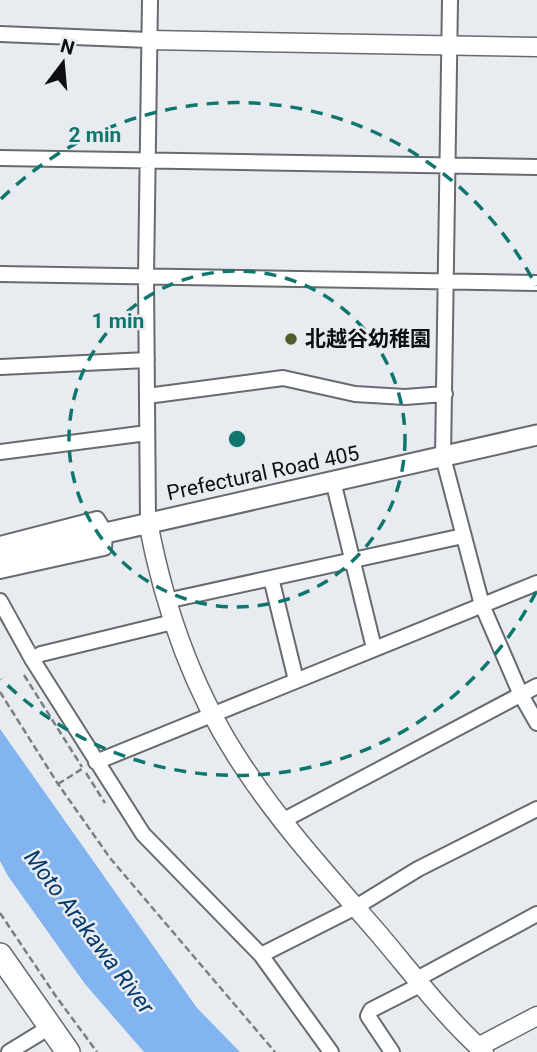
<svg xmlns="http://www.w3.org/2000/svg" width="537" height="1052" font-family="Roboto,'Noto Sans JP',sans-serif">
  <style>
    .water { fill: #82b4ef }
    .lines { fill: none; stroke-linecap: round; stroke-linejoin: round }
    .minor-casing { stroke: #676a6e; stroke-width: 18 }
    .tertiary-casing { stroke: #676a6e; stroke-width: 21 }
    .secondary-casing { stroke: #676a6e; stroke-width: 23 }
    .primary-casing { stroke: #676a6e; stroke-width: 26 }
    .path { stroke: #7b7e80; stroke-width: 2.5; stroke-dasharray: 7 3.5; stroke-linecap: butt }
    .minor { stroke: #fff; stroke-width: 14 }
    .tertiary { stroke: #fff; stroke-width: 18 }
    .secondary { stroke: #fff; stroke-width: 19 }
    .primary { stroke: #fff; stroke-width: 23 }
    .ring { fill: none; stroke: #0f766e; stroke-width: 3.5; stroke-dasharray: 12 9 }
    .poi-dot { fill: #535b29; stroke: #e8ecf0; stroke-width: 2.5 }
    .labels { text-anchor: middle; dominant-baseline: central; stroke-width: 5; stroke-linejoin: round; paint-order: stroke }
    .poi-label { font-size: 21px; font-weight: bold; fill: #0e0f10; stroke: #e8ecf0; text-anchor: start }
    .street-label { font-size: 21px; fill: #0e0f10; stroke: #e8ecf0 }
    .water-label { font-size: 23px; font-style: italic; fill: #02396d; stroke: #e8ecf0 }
    .centre { fill: #0f766e; stroke: #e8ecf0; stroke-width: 3.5 }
    .ring-label { font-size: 21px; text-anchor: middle; font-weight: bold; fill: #0f766e; stroke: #e8ecf0; stroke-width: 5; stroke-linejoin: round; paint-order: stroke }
  </style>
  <rect width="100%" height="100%" fill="#e8ecf0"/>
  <path class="water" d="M0 729 197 1008 240 1052H144L85 984 8 876 0 861Z"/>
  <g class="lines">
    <g class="minor-casing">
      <path id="minor" d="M450 0 443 457 482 605 521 695 537 723
        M0 34 149 40
        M0 158 537 167
        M0 274 537 283
        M0 367 147 360
        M147 396 283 378 355 394 405 397 445 394
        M0 452 147 433
        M333 481 374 648
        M148 522 146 277 150 0
        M0 544 97 519 105 532 104 548 0 571
        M271 578 296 680
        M0 601 32 659 143 834 261 955 331 1052
        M166 601 463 536
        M32 659 41 654 173 622
        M96 762 537 583
        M284 820 537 686
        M261 955 356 907 418 869 537 809
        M417 979 537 914
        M9 1052 50 1027
        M392 1052 368 1016 371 1010 422 984"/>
    </g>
    <g class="tertiary-casing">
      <path id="tertiary" d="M149 40 537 47
        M148 522C165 612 195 697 247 772 285 829 333 881 378 933 412 973 445 1017 484 1052
        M478 1047 537 1016"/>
    </g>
    <g class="secondary-casing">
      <path id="secondary" d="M0 557 537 435"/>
    </g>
    <g class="primary-casing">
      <path id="primary" d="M0 955 68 1052"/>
    </g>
    <path class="path" d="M24 675 82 767
      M0 692 58 784 110 858 275 1052
      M86 773 105 803
      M58 784 82 769
      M0 913 55 995 97 1052"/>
    <use href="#minor" class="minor"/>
    <use href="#tertiary" class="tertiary"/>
    <use href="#secondary" class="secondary"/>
    <use href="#primary" class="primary"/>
  </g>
  <g class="ring">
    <circle cx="237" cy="439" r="168"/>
    <path d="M536 592A336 336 0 0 1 1 679M1 199A336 336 0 0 1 536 286"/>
  </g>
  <circle class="poi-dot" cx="291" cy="339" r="7"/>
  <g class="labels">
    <g class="poi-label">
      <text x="305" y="339">北越谷幼稚園</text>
    </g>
    <g class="street-label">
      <text transform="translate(263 473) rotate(-12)">Prefectural Road 405</text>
    </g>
    <g class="water-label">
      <text transform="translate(89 932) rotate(53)">Moto Arakawa River</text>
    </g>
  </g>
  <circle cx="237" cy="439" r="10" class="centre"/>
  <g class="ring-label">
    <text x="95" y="142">2 min</text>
    <text x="118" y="328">1 min</text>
  </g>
  <g transform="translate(63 63) rotate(16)" stroke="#e8ecf0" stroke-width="5" paint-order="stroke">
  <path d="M0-5L12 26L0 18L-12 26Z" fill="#0e0f10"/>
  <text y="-10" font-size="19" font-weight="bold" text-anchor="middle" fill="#0e0f10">N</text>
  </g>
</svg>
